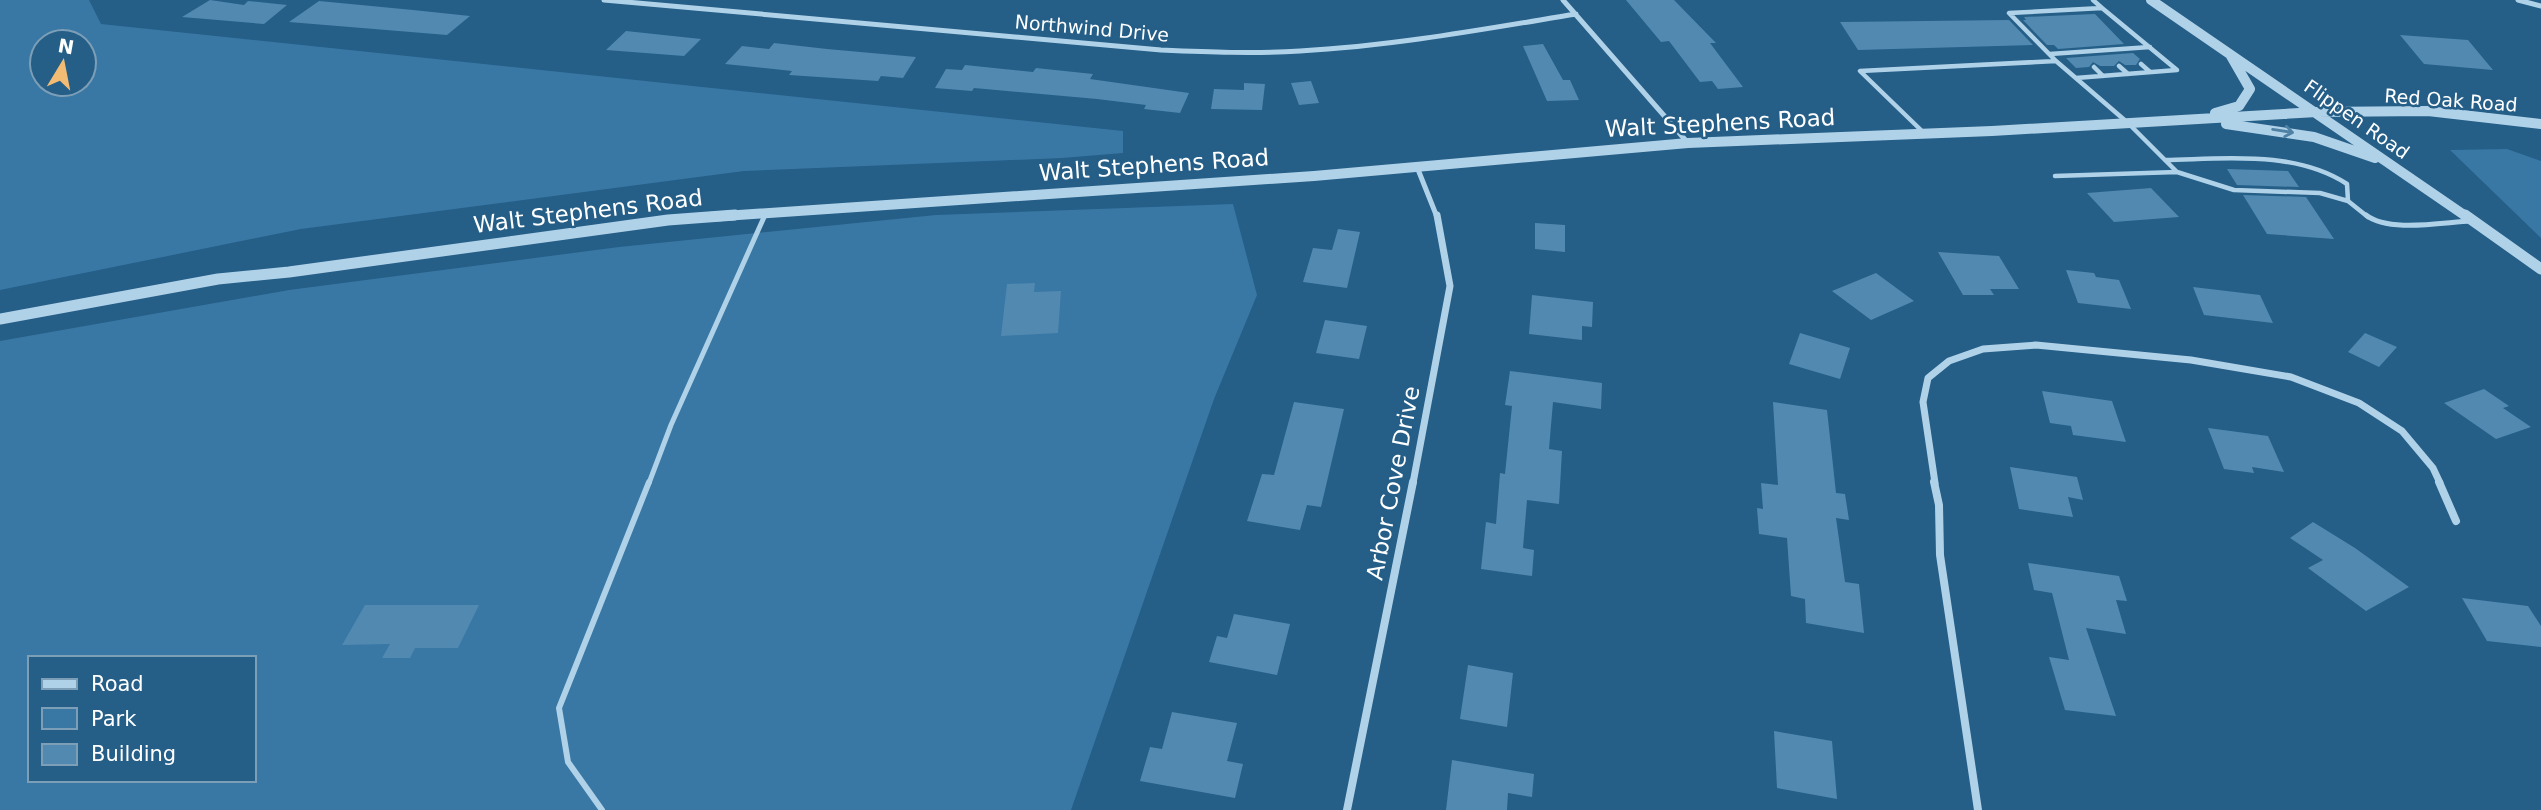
<svg xmlns="http://www.w3.org/2000/svg" width="2541" height="810" font-family="'DejaVu Sans',sans-serif">
  <style>
    .green { fill: #3978a4; fill-rule: evenodd }
    .building { fill: #5189b1 }
    .lines { fill: none; stroke-linecap: round; stroke-linejoin: round }
    .service-far2 { stroke: #b0d2e9; stroke-width: 4.5 }
    .service-far1 { stroke: #b0d2e9; stroke-width: 5 }
    .service { stroke: #b0d2e9; stroke-width: 6 }
    .minor-far2 { stroke: #b0d2e9; stroke-width: 5 }
    .minor-far1 { stroke: #b0d2e9; stroke-width: 7 }
    .minor { stroke: #b0d2e9; stroke-width: 8 }
    .tertiary-far1 { stroke: #b0d2e9; stroke-width: 10 }
    .tertiary { stroke: #b0d2e9; stroke-width: 11 }
    .oneway { stroke: #4f81a4 }
    .labels { text-anchor: middle; dominant-baseline: central; stroke-width: 5; stroke-linejoin: round; paint-order: stroke }
    .far-street-label { font-size: 19px; fill: #fff; stroke: #255e87 }
    .street-label { font-size: 23px; fill: #fff; stroke: #255e87 }
  </style>
  <rect width="100%" height="100%" fill="#255e87"/>
  <path class="green" d="M0 0H89L101 24 1123 131V153L1062 158 744 171 301 229 0 290ZM42 42H84V84H42Z
    M2507 149 2541 161V238L2450 150Z
    M1233 204 1257 295 1214 399 1071 810H0V341L289 290 619 247 936 215ZM30 658H254V780H30Z"/>
  <path class="building" d="M210 0 244 5 248 1 287 5 264 24 182 17Z
    M1626 0H1674L1716 43H1710L1743 87 1718 89 1712 81 1700 82 1669 41 1661 42Z
    M319 1 413 10 470 16 447 35 289 22Z
    M2095 14 2124 44 2058 49 2054 45H2047L2023 20H2026L2024 17Z
    M2009 20 2033 45 1858 50 1840 22Z
    M626 31 701 39 684 56 606 50Z
    M2400 35 2468 40 2493 70 2424 64Z
    M774 43 827 49 916 57 903 78 881 76 878 81 789 75 792 71 725 64 742 46 769 49Z
    M1543 44 1563 80H1570L1579 100 1547 101 1523 46Z
    M2133 53 2140 59 2136 65H2125L2119 61 2114 66H2100L2093 62 2089 67 2076 68 2066 58Z
    M965 65 1033 72 1036 68 1093 74 1090 79 1189 93 1180 113 1144 109 1146 105 1097 99 974 88 972 91 935 88 946 69 962 70Z
    M1311 81 1319 103 1299 105 1291 83Z
    M1244 83 1265 84 1262 110 1211 109 1214 89 1244 90Z
    M2227 169 2288 171 2299 187 2237 185Z
    M2151 188 2179 217 2114 222 2087 193Z
    M2243 195 2306 197 2334 239 2267 234Z
    M1535 223 1565 225V252L1535 249Z
    M1338 229 1360 232 1347 288 1303 282 1313 248 1332 250Z
    M1938 252 1999 256 2019 289H1990L1994 295H1963Z
    M2066 270 2094 273 2096 277 2119 280 2131 309 2078 303Z
    M1876 273 1914 301 1871 320 1832 291Z
    M1035 283 1034 292 1061 291 1058 333 1001 336 1007 284Z
    M2193 287 2260 295 2273 323 2204 315Z
    M1532 295 1593 302 1592 327 1582 326V340L1529 334Z
    M1325 320 1367 326 1359 359 1316 353Z
    M1800 333 1850 348 1840 379 1789 364Z
    M2365 333 2397 347 2379 367 2348 352Z
    M1510 371 1602 383 1601 409 1553 402 1549 449 1562 451 1559 504 1527 500 1523 548 1534 550 1532 576 1481 569 1486 522 1496 524 1500 473 1505 474 1512 406 1505 405Z
    M2484 389 2509 406 2503 408 2531 427 2496 439 2444 403Z
    M2042 391 2112 401 2126 442 2073 435 2071 426 2050 423Z
    M1294 402 1344 409 1321 507 1307 505 1300 530 1247 521 1262 474 1274 475Z
    M1773 402 1827 410 1836 493 1845 494 1849 520 1836 518 1845 582 1859 584 1864 633 1806 623 1805 599 1791 596 1787 538 1759 534 1757 508 1763 509 1761 483 1778 485Z
    M2208 428 2268 436 2284 472 2252 467 2254 473 2224 469Z
    M2010 467 2077 477 2083 500 2068 497 2073 517 2019 509Z
    M2313 522 2355 548 2409 587 2366 611 2308 568 2323 560 2290 538Z
    M2028 563 2119 576 2127 601 2116 600 2126 634 2086 628 2116 716 2065 710 2049 657 2069 660 2052 593 2034 590Z
    M2462 598 2528 606 2541 626V647L2487 641Z
    M365 605H479L458 648H415L410 658H382L390 644 342 645Z
    M1234 614 1290 624 1277 675 1209 662 1217 636 1227 638Z
    M1468 665 1513 673 1507 727 1460 719Z
    M1172 712 1237 723 1227 761 1243 764 1235 798 1140 781 1150 747 1162 749Z
    M1774 731 1832 741 1837 799 1777 788Z
    M1452 760 1534 774 1532 797 1508 793 1507 810H1446Z"/>
  <g class="lines">
    <path class="service-far2" d="M2050 54 2150 47
      M2141 64 2150 72
      M2119 66 2128 74
      M2094 67 2103 76
      M2076 78 2177 70 2102 8
      M1925 134 1860 71 2056 61 2009 13 2102 8 2093 0
      M2165 160C2224 159 2295 150 2347 184L2348 201
      M2177 172 2234 190 2320 193 2348 201 2368 217
      M2055 176 2177 172 2128 123 2056 61
      M764 217 766 213"/>
    <path class="service-far1" d="M2366 215C2388 233 2444 222 2471 221
      M649 483 671 425 765 215"/>
    <path class="service" d="M602 810 568 762 559 708 649 482"/>
    <path class="minor-far2" d="M604 0 1161 50C1207 52 1254 54 1300 51 1393 46 1485 29 1576 14
      M1563 0 1688 143
      M2518 0 2541 6
      M1417 167 1437 217"/>
    <path class="minor-far1" d="M1413 483 1450 286 1437 215
      M1935 483 1923 402 1928 378 1949 361 1983 349 2036 345 2191 360 2291 377 2359 403 2402 431 2433 468 2440 483"/>
    <path class="minor" d="M1934 482 1939 505 1940 555 1978 810
      M2439 482 2456 521
      M1347 810 1413 482"/>
    <path class="tertiary-far1" d="M2151 0 2467 217
      M2215 113 2239 106 2250 89 2231 56
      M2226 124 2314 137 2375 158
      M709 217 1314 176 1688 143 1992 131 2317 112 2428 111 2541 124"/>
    <path class="tertiary" d="M2465 215 2541 269
      M0 319 218 279 289 272 668 220 735 215"/>
  </g>
  <defs><path id="oneway-shaft" d="M-6 0H5M1.5-3L5.5 0L1.5 3" fill="none" stroke-width="1.6" stroke-linecap="round" stroke-linejoin="round" transform="scale(1.75)"/></defs>
  <use class="oneway" href="#oneway-shaft" transform="translate(2283 131) rotate(9)"/>
  <g class="labels">
    <g class="far-street-label">
      <text transform="translate(1092 28) rotate(5)">Northwind Drive</text>
      <text transform="translate(2451 100) rotate(4)">Red Oak Road</text>
      <text transform="translate(2357 119) rotate(35)">Flippen Road</text>
    </g>
    <g class="street-label">
      <text transform="translate(1720 123) rotate(-3)">Walt Stephens Road</text>
      <text transform="translate(1154 165) rotate(-4)">Walt Stephens Road</text>
      <text transform="translate(588 211) rotate(-7)">Walt Stephens Road</text>
      <text transform="translate(1393 483) rotate(-79)">Arbor Cove Drive</text>
    </g>
  </g>
  <rect x="28" y="656" width="228" height="126" fill="#255e87" stroke="#7c9eb7" stroke-width="2"/>
  <rect x="42" y="679" width="35" height="10" fill="#b0d2e9" stroke="#7c9eb7" stroke-width="2"/>
  <text x="91" y="691" font-size="21" fill="#ffffff">Road</text>
  <rect x="42" y="708" width="35" height="21" fill="#3978a4" stroke="#7c9eb7" stroke-width="2"/>
  <text x="91" y="726" font-size="21" fill="#ffffff">Park</text>
  <rect x="42" y="744" width="35" height="21" fill="#5189b1" stroke="#7c9eb7" stroke-width="2"/>
  <text x="91" y="761" font-size="21" fill="#ffffff">Building</text>
  <g transform="translate(63 63) rotate(10)"><circle r="33" fill="#255e87" stroke="#7c9eb7" stroke-width="2"/>
  <path d="M0-5L12 26L0 18L-12 26Z" fill="#f3bc74"/>
  <text y="-10" font-size="19" font-weight="bold" text-anchor="middle" fill="#ffffff">N</text>
  </g>
</svg>
